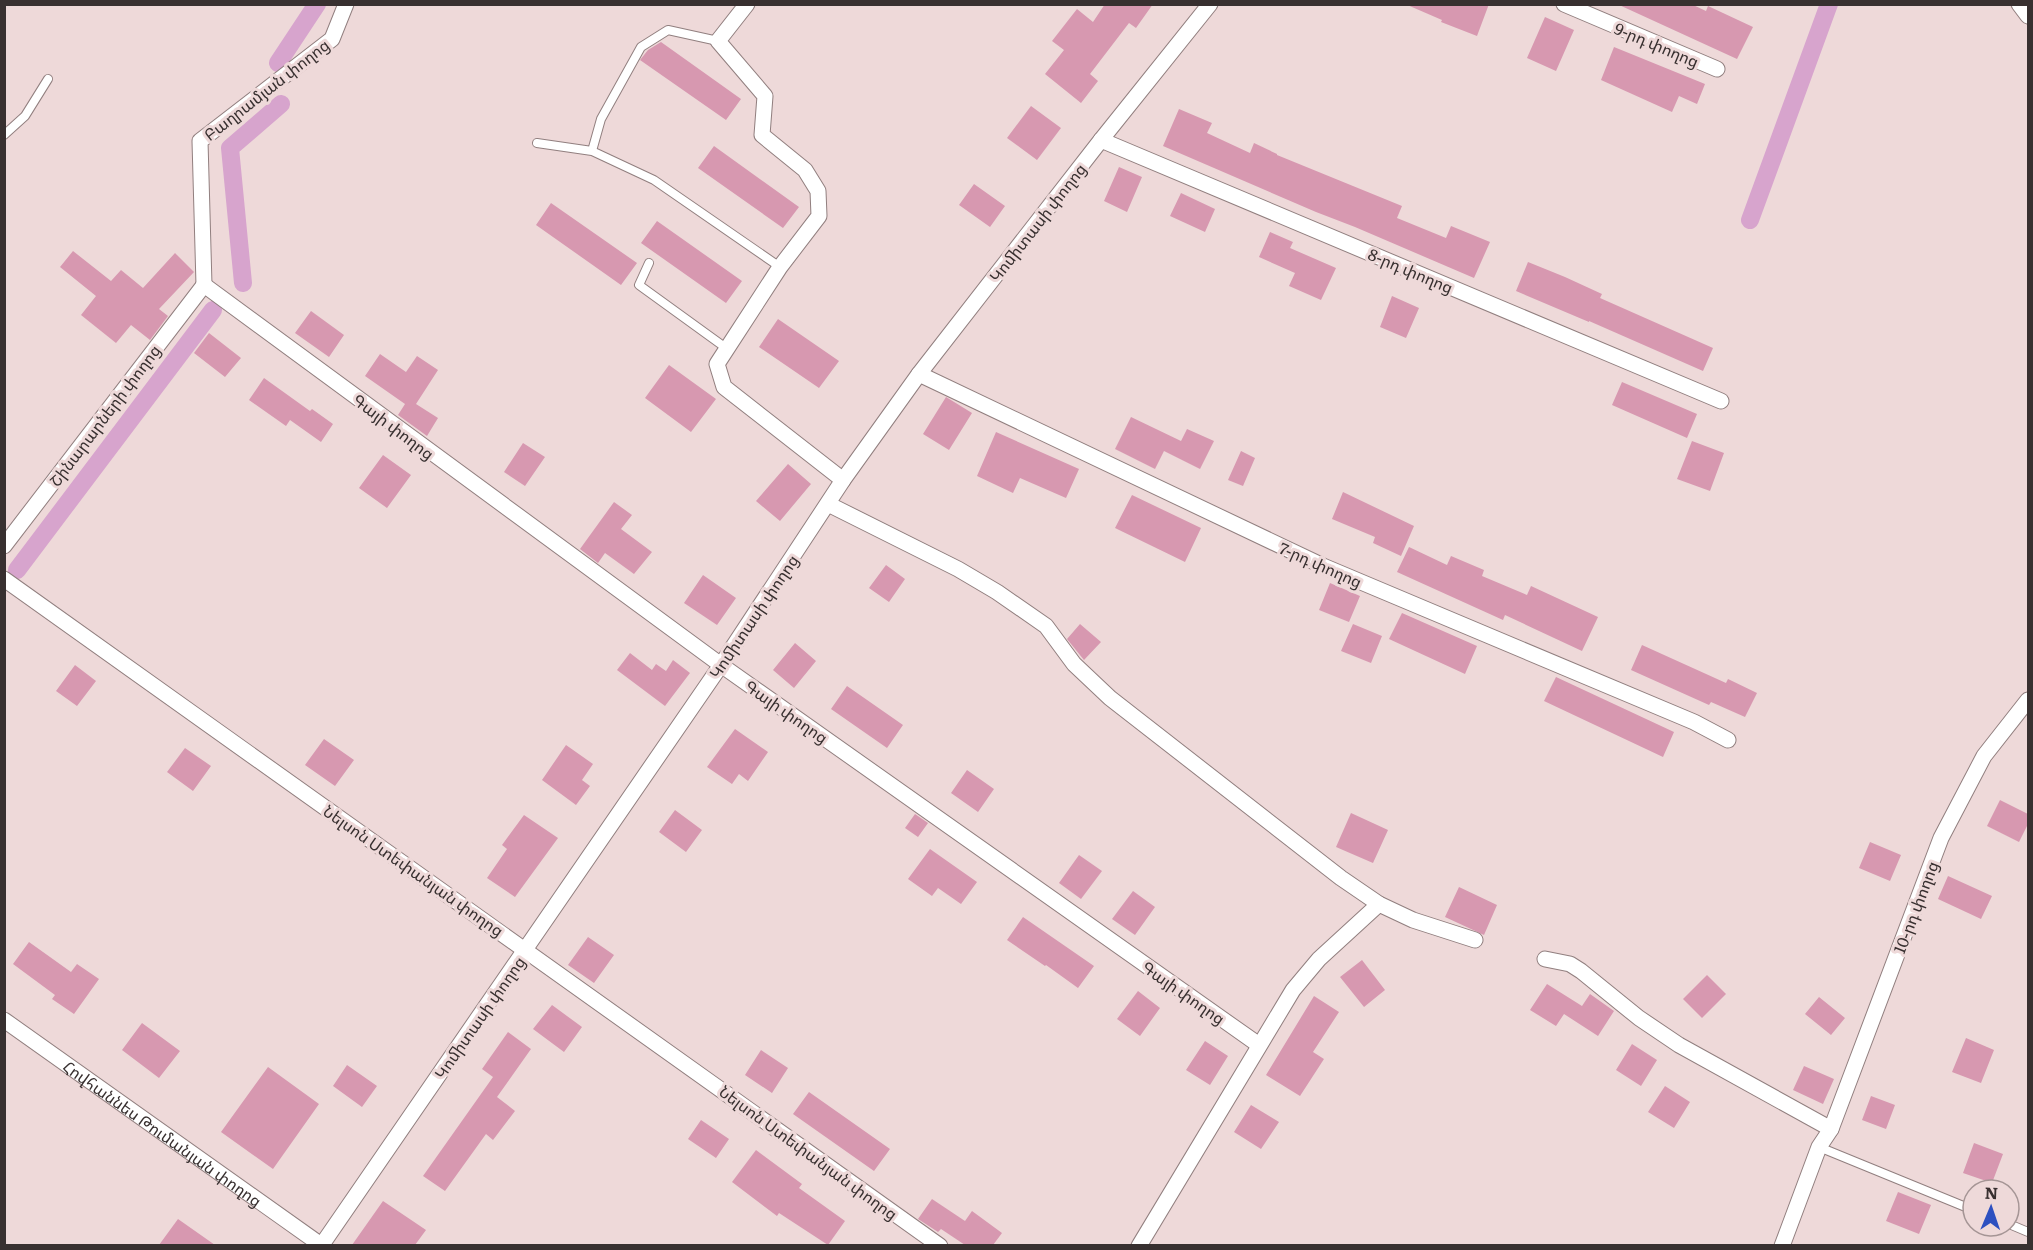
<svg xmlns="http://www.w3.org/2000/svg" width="2033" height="1250" font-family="Literata,'Noto Sans Armenian',serif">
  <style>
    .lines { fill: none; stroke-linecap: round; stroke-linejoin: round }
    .canal { stroke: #d7a4cd; stroke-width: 18 }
    .building { fill: #d798b0 }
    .service-casing { stroke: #917f7f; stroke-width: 10 }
    .minor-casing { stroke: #917f7f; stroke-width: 17 }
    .tertiary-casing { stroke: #917f7f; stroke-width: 20 }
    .service { stroke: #fff; stroke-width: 8 }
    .minor { stroke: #fff; stroke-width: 15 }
    .tertiary { stroke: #fff; stroke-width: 18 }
    .labels { text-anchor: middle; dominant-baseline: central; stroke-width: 6; stroke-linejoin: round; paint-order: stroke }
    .street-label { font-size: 16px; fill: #383030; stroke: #eed9d9 }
  </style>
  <rect width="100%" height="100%" fill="#eed9d9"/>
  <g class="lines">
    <path class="canal" d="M278 63 317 4
      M1750 220 1829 4
      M243 283 230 148 281 104
      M17 570 213 310"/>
  </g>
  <path class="building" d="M1105 4H1153L1136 28 1129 23 1090 74 1098 81 1081 103 1045 74 1064 50 1052 41 1077 9 1093 22Z
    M1405 4H1489L1477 36 1441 22 1442 20Z
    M1617 4H1691L1706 11 1708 6 1753 27 1737 59Z
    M1545 17 1574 30 1556 71 1527 58Z
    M661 42 741 99 726 120 640 60 648 50Z
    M1614 47 1705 84 1697 104 1679 96 1672 112 1601 80Z
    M1031 106 1061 128 1037 160 1007 138Z
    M1179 109 1212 123 1207 133 1250 153 1254 143 1277 154V155L1402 206 1397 218 1446 238 1451 226 1490 242 1474 278 1355 227 1316 212 1163 146Z
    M714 146 799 207 783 228 698 168Z
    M1119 167 1142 177 1127 212 1104 201Z
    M974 184 1005 206 990 227 959 205Z
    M1181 193 1215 209 1205 232 1170 216Z
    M551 203 637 263 621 285 536 225Z
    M657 221 742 281 726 303 641 243Z
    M1270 232 1293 242 1290 248 1336 268 1321 300 1289 286 1295 273 1259 257Z
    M73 251 111 281 121 270 143 288 175 253 194 272 159 309 168 316 150 340 131 325 116 343 81 315 96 296 60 267Z
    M1528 262 1565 277 1602 294 1600 298 1713 348 1703 371 1589 321V322L1516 291Z
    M1392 296 1419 308 1406 338 1380 327Z
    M311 311 344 335 329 357 295 333Z
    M778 319 839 361 819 388 759 347Z
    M209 333 241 358 225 377 194 353Z
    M380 354 406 372 417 356 438 370 416 404 438 418 427 436 398 415 405 404 365 376Z
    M669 365 716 399 691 432 645 398Z
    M264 378 310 411 312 409 333 424 321 442 290 420 286 426 249 400Z
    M1622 382 1697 414 1687 438 1612 405Z
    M946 397 972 413 949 450 923 434Z
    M1131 417 1181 441 1187 429 1214 441 1200 469 1164 451 1155 469 1115 449Z
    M996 432 1079 469 1066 498 1020 478 1013 493 977 476Z
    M1692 441 1724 453 1710 491 1677 479Z
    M523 443 545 457 525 486 504 472Z
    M1241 451 1255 458 1243 486 1228 480Z
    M383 455 411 475 387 508 359 488Z
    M788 464 811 484 780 521 756 501Z
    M1343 492 1414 526 1401 556 1373 543 1375 537 1332 519Z
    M1132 495 1201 528 1185 562 1115 528Z
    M614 502 632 515 621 529 652 552 634 574 605 553 598 563 580 549Z
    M1409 547 1447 565 1451 556 1484 570 1482 576 1527 595 1531 586 1598 617 1582 651 1505 615 1503 620 1397 572Z
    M886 565 905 579 889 602 869 588Z
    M703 575 736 598 717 625 684 603Z
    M1330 583 1360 596 1349 622 1319 610Z
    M1402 613 1477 646 1465 674 1389 639Z
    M1080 624 1101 642 1084 660 1067 639Z
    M1353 624 1382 636 1371 663 1341 651Z
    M795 643 816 661 794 688 773 670Z
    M1642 645 1726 683 1728 679 1757 693 1745 717 1711 702 1709 705 1631 670Z
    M630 653 652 670 656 664 666 671 673 660 690 673 665 706 617 670Z
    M75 665 96 681 77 706 56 691Z
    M1556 677 1674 732 1663 757 1544 701Z
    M847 686 903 725 887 748 831 709Z
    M735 729 768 752 748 781 739 774 732 784 707 767Z
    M324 739 354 760 335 786 305 765Z
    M566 745 593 764 582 780 590 786 576 805 542 780Z
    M185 748 211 766 193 791 167 772Z
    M967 770 994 789 978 812 951 793Z
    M2000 800 2028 814V824L2019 842 1987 826Z
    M675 810 702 830 686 852 659 832Z
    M1351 813 1388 830 1373 863 1336 847Z
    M915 814 928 823 918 837 905 828Z
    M524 815 558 838 515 897 487 878 507 849 502 845Z
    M1870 842 1901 855 1890 881 1859 868Z
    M930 849 977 882 961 904 938 888 932 896 908 879Z
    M1079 855 1102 871 1081 899 1059 883Z
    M1948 876 1992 896 1981 919 1938 899Z
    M1459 887 1497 905 1484 935 1445 917Z
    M1133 891 1155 907 1135 935 1112 919Z
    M1023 917 1094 966 1078 988 1046 965 1045 966 1007 940Z
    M588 937 614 955 594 983 568 965Z
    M29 942 71 972 77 964 99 979 74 1014 52 999 55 995 13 964Z
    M1362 960 1385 990 1364 1007 1340 977Z
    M1707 975 1726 994 1702 1018 1683 999Z
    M1547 984 1582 1006 1590 994 1614 1011 1598 1036 1564 1014 1556 1026 1530 1010Z
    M1138 991 1160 1008 1140 1036 1117 1019Z
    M1314 996 1339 1012 1313 1052 1324 1059 1300 1096 1266 1075Z
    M1819 997 1845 1018 1831 1035 1805 1014Z
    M552 1005 582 1027 564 1052 533 1029Z
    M142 1023 180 1051 159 1078 122 1050Z
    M508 1032 531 1049 497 1097 515 1111 493 1140 486 1134 445 1191 423 1176 493 1077 482 1069Z
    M1966 1038 1994 1050 1981 1083 1952 1072Z
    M1205 1041 1228 1056 1210 1085 1186 1070Z
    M1632 1044 1657 1060 1641 1086 1616 1070Z
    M761 1050 788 1068 772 1093 745 1075Z
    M347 1065 377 1086 362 1107 333 1086Z
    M1804 1066 1834 1079 1823 1104 1793 1090Z
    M268 1067 319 1104 273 1169 221 1132Z
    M1665 1086 1690 1102 1674 1128 1648 1112Z
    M809 1092 890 1149 874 1171 793 1114Z
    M1871 1096 1895 1105 1886 1129 1862 1120Z
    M1251 1105 1279 1122 1261 1149 1234 1132Z
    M701 1120 729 1139 716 1158 688 1139Z
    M1974 1143 2003 1154 1992 1183 1963 1173Z
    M756 1150 802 1184 799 1188 845 1221 828 1245 779 1213 777 1216 732 1182Z
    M1898 1192 1931 1205 1919 1234 1886 1221Z
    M932 1199 965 1221 972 1211 1002 1233 993 1245H965L941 1229 938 1232 918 1219Z
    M383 1201 426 1230 415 1245H352Z
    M178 1219 215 1245H159Z"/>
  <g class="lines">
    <g class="service-casing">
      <path id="service" d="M4 135 25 116 48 79
        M537 143 592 151 654 180 780 267
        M592 151 601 119 641 47 668 30 718 41
        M649 263 639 285 726 348
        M1819 1147 1973 1210
        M2009 1224 2028 1232"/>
    </g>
    <g class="minor-casing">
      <g id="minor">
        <path d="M747 4 718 41 765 96 762 135 805 170 818 191 819 216 780 267 717 364 724 387 843 480"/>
        <path d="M1564 4 1717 69"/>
        <path d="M2019 4 2028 16"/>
        <path d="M1101 140 1721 401"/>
        <path d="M204 285 721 665 1259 1045"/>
        <path d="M204 285 200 141 332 39 346 4"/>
        <path d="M919 374 1323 566 1694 722 1728 740"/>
        <path d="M828 504 958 569 997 592 1046 626 1074 664 1110 698 1341 878 1379 904 1413 920 1475 940"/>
        <path d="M4 546 204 285"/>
        <path d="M4 579 940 1246"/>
        <path d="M1545 959 1570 964 1581 971 1639 1018 1679 1045 1831 1129"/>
        <path id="s1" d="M4 1020 321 1245"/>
        <path d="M321 1246 721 665 843 480 919 374 1101 140 1210 4"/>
        <path d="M1139 1246 1293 990 1319 959 1379 904"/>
        <path d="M1782 1246 1819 1147 1831 1129 1941 838 1984 756 2028 700"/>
      </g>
    </g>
    <g class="tertiary-casing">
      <path id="tertiary" d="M321 1245V1246"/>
    </g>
    <use href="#service" class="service"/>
    <use href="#minor" class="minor"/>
    <use href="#tertiary" class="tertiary"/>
  </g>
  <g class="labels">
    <g class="street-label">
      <text transform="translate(1657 44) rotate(23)">9-րդ փողոց</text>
      <text transform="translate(266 89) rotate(-38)">Բաղրամյան փողոց</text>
      <text transform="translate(1037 222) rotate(-52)">Կոմիտասի փողոց</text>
      <text transform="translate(1411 270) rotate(23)">8-րդ փողոց</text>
      <text transform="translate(104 415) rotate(-53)">Շինարարների փողոց</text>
      <text transform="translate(394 426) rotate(37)">Գայի փողոց</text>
      <text transform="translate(1321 564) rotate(24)">7-րդ փողոց</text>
      <text transform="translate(753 616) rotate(-56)">Կոմիտասի փողոց</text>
      <text transform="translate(787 711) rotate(35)">Գայի փողոց</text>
      <text transform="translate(414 870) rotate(35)">Նելսոն Ստեփանյան փողոց</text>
      <text transform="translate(1915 907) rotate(-69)">10-րդ փողոց</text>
      <text transform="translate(1184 992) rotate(35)">Գայի փողոց</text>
      <text transform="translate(479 1017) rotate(-55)">Կոմիտասի փողոց</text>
      <text stroke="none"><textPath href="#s1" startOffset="195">Հովհաննես Թումանյան փողոց</textPath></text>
      <text transform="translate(809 1152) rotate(36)">Նելսոն Ստեփանյան փողոց</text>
    </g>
  </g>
  <rect width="2033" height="1250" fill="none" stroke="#383030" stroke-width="12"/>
  <g transform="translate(1991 1208) rotate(2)"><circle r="28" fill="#eed9d9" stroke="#a59595" stroke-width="1.5"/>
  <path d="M0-4.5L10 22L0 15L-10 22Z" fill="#2d50c0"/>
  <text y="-9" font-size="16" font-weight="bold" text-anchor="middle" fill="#383030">N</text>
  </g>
</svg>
